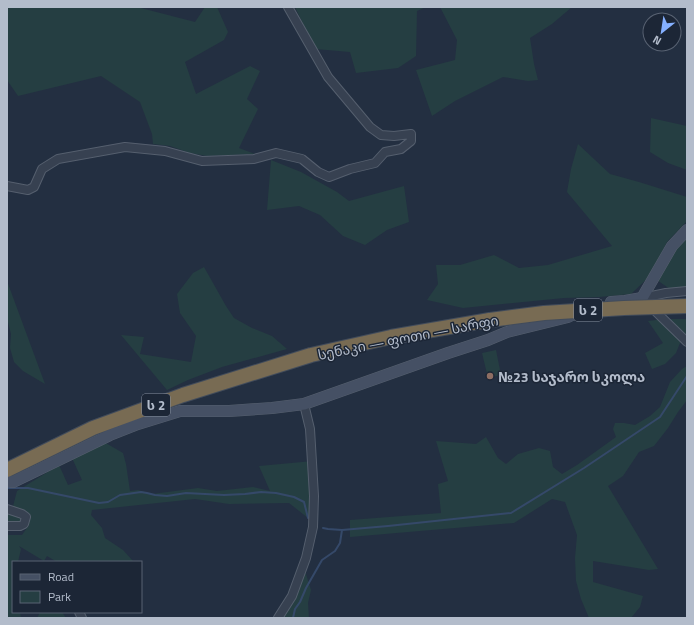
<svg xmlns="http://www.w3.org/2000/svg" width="694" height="625" font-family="'Titillium Web','Noto Sans Georgian',sans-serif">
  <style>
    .green { fill: #253e42 }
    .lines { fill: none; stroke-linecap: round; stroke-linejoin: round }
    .stream { stroke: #354969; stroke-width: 2 }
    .street-casing { stroke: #555f6e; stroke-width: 10 }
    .secondary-casing { stroke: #555f6e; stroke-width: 12 }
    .highway-casing { stroke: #424c5b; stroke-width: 16 }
    .street { stroke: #374151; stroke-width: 8 }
    .secondary { stroke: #455064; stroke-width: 11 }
    .highway { stroke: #786b53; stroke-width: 14 }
    .highway-bridge-casing { stroke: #424c5b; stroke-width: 16; stroke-linecap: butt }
    .highway-bridge { stroke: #786b53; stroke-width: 14 }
    .education-dot { fill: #8d6e63; stroke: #1c2636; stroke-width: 1.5 }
    .labels { text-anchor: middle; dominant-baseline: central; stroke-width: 3; stroke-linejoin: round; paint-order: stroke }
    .shield { fill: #1c2636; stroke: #868f9e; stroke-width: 1 }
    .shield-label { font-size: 13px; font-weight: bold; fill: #b3bccb }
    .street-label { font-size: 14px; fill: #b3bccb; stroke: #1c2636 }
    .poi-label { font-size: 14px; font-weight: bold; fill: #b3bccb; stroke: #1c2636; text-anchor: start }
  </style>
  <rect width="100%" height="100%" fill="#232f41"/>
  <path class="green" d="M7 7H137L195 22 205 7H217L228 32 224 40 185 62 196 94 250 66 260 71 247 99 258 109 239 148 255 154 207 156 190 153 170 146 153 144 152 134 140 102 101 76 18 96 7 80Z
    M295 7H426L417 11 416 56 398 68 356 73 350 52 315 49Z
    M440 7H572L552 24 530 38 534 64 538 80 528 81 503 77 455 101 432 116 416 70 455 60 457 40Z
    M651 118 687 126V170L668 163 650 152Z
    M578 144 610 174 639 182 687 197V221L667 242 650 276 631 294 599 297 564 298 463 308 427 300 438 284 436 265H460L494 255 519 268 548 265 612 246 567 192 571 169Z
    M271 160 301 172 337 192 349 201 404 186 409 222 387 230 365 245 343 236 320 215 299 206 267 210Z
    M687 230V288L670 289 654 278Z
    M204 267 226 306 234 318 252 328 272 336 287 349 222 367 188 380 167 390 121 335 144 337 140 354 191 362 196 336 180 313 177 294 193 273Z
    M7 281 45 384 23 371 14 362 10 348 11 334 8 322 7 321Z
    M664 319H687V342L682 338 676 353 665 364 652 369 645 353 663 343 648 321Z
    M496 350 501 375 488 378 482 353Z
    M687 366V400L678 412 668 428 654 446 639 452 623 476 608 486 658 569 649 570 593 561V582L643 596 640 607 631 618H589L581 599 576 581 575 558 577 535 565 502 552 499 514 523 350 537V520L441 513 438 484 448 481 436 441 476 444 486 437 498 458 506 464 518 454 539 448 550 451 553 467 562 474 577 465 616 437 613 429 615 423H624L635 425 650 416 660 407 670 382 682 369Z
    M104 442 123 453 126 464 130 491 138 490 152 494 198 488 217 491 253 487 270 491 259 466 313 461 314 513 308 518 289 503 229 504 195 499 92 510 91 515 102 528 105 538 123 550 133 561 57 562 47 556 44 561 19 546 21 549 18 562H13V612H20L21 618H7V535H22L29 525 23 523 7 526V508L12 510 17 491 59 465 68 485 82 480 72 458Z
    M305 571 311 590 308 603 309 618H281Z
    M40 612H62L66 618H37Z"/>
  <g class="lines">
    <path class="stream" d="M7 488H28L99 503 108 502 120 495 141 492 147 493 155 495 167 496 186 493 224 495 245 494 261 492 276 493 294 497 304 502 308 518
      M323 528 328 529 342 530 388 526 511 513 584 468 660 417 687 376
      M293 618 295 609 300 602 306 588 322 560 335 551 340 543 342 530"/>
    <g class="street-casing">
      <path id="street" d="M7 186 28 190 34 187 42 169 58 159 125 147 165 151 202 161 254 159 276 153 302 159 318 172 329 177 350 169 375 163 385 152 401 149 411 141V134L394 136 381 135 370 127 328 77 288 7
        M642 298 666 293 687 291
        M650 306 687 342
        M7 509 22 514 26 517 24 524 20 526H7
        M79 612 82 618
        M278 618 292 596 306 558 313 527 314 496 310 429 304 404"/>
    </g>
    <g class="secondary-casing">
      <path id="secondary" d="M611 302 625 301 642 298 672 246 687 230
        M7 481 13 482 110 435 138 424 180 411H229L272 408 304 404 448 353 488 340 507 332 568 317 572 315"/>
    </g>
    <g class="highway-casing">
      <path id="highway" d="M7 470 93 428 183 395 311 355 391 337 490 320"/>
    </g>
    <use href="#street" class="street"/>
    <use href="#secondary" class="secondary"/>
    <use href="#highway" class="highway"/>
    <g class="highway-bridge-casing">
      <path id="highway-bridge" d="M490 320 544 313 624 308 687 306"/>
    </g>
    <use href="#highway-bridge" class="highway-bridge"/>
  </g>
  <circle class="education-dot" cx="490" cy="376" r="4"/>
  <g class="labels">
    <g class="shield">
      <rect x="574" y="299" width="28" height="22" rx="3"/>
      <rect x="142" y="394" width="28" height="22" rx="3"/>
    </g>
    <g class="shield-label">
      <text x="588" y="310">ს 2</text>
      <text x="156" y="405">ს 2</text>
    </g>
    <g class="street-label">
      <text transform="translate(408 337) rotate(-11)">სენაკი — ფოთი — სარფი</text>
    </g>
    <g class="poi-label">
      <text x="498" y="376">№23 საჯარო სკოლა</text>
    </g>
  </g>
  <rect width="694" height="625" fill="none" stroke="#b3bccb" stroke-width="16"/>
  <rect x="12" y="561" width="130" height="52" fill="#1c2636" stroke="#586272"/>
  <rect x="20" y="574" width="20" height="6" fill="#455064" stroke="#586272"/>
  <text x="48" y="581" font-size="12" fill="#b3bccb">Road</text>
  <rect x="20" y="591" width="20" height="12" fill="#253e42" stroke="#586272"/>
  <text x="48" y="601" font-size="12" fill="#b3bccb">Park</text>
  <g transform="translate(662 32) rotate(210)"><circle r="19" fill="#1c2636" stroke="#586272"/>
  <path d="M0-3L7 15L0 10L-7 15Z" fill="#85b0ff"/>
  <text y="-6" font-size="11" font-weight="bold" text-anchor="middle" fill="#b3bccb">N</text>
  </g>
</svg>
